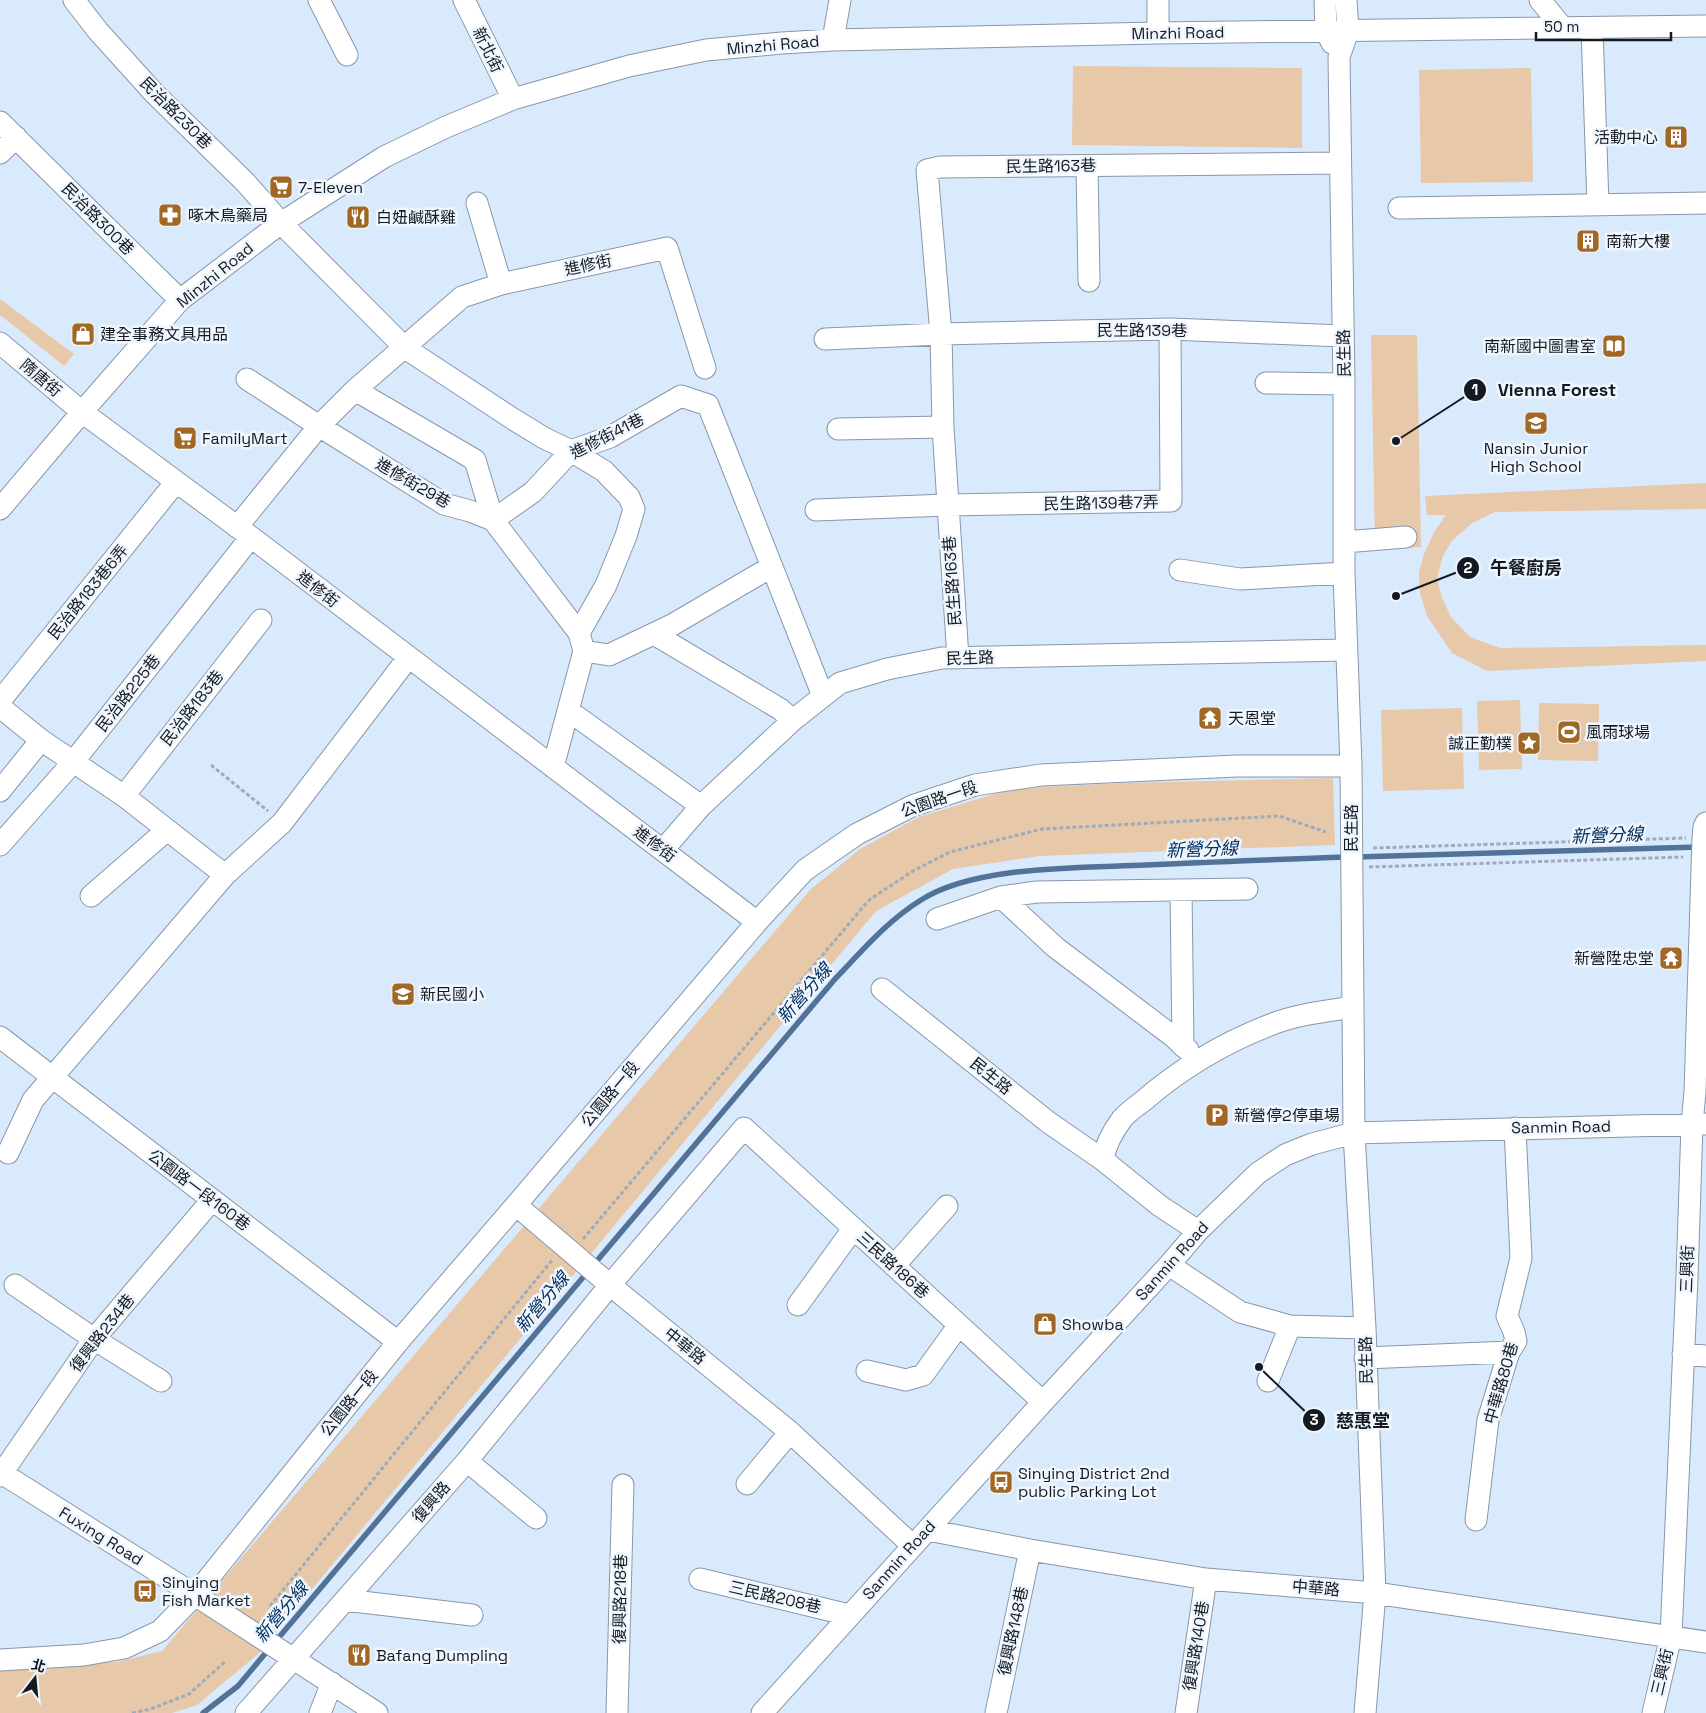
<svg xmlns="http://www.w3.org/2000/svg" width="1706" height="1713" font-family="'Space Grotesk','Noto Sans TC',sans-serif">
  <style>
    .green { fill: #e7c8a9 }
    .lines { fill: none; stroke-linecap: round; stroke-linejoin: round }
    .stream { stroke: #527297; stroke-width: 5.5 }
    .minor-casing { stroke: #8897a9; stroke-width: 23 }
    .path { stroke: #9fabbb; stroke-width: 3; stroke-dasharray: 4 2.5; stroke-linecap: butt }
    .minor { stroke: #fff; stroke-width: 21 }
    .labels { text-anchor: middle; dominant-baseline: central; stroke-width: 5; stroke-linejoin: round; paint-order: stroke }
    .street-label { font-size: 16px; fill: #151a21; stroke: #f0f6fe }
    .poi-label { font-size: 16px; fill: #151a21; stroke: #f0f6fe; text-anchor: start }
    .water-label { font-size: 18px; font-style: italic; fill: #043261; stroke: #f0f6fe }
    .leader { fill: none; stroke: #151a21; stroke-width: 2 }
    .callout-dot { fill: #151a21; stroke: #f0f6fe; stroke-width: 2 }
    .mark-label { font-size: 15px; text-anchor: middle; font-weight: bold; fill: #fff }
    .callout-label { font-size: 18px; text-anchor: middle; font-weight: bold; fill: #151a21; stroke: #f0f6fe; stroke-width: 5; stroke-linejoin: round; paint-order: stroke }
  </style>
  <rect width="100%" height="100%" fill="#daeafd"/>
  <path class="green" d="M1073 66 1302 68V148L1072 145Z
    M1531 68 1533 182 1421 183 1419 70Z
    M0 299 74 354 64 366 0 315Z
    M1371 335H1417L1421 547 1375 548Z
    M1706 483V509L1495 512 1472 523 1452 541 1443 556 1437 578 1442 598 1451 617 1470 637 1500 648 1706 645V661L1487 671 1452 653 1427 616 1420 593 1419 572 1424 554 1434 532 1446 515H1427L1425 496Z
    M1520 700 1522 769 1479 770 1477 701Z
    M1539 703 1599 704 1598 761 1538 760Z
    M1462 708 1464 789 1383 791 1381 710Z
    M1333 778 1335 845 1040 856 953 869 876 911 258 1654 197 1705 172 1713H0V1669L117 1662 162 1651 810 890 860 849 919 817 1014 788 1124 783Z"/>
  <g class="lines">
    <path class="stream" d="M1356 857 1699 847
      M275 1642 835 979C862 951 887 921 921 900 975 865 1083 868 1146 865 1213 862 1280 859 1347 857
      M203 1713 238 1686 269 1649"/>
    <g class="minor-casing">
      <path id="minor" d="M74 0 98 31 154 93 246 183 281 223 405 348 513 419 544 438 571 451 604 471 629 497 634 509 626 536 606 585 579 633
        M319 0 347 55
        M464 0 513 99
        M1325 0 1326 31 1332 43
        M1346 0 1348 31 1339 57 1344 384V573L1351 766 1354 1133 1365 1328 1375 1593 1365 1713
        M1540 0 1562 27
        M1592 28 1598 205
        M1158 33V0
        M833 40 840 0
        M0 122 180 300
        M0 153 16 137
        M1087 166 1089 281
        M477 203 501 284
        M1399 208 1706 203
        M825 339 941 334 1170 329 1343 336
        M0 343 82 412 251 537 757 922
        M247 379 319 426 444 504 470 511 493 520 579 633 584 651 553 767
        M1266 383 1344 384
        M355 390 475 460 493 520 533 492 571 451 610 437 681 396 708 405 823 696
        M838 429 943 427
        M0 509 82 412 180 300 281 223 384 157 446 127 513 99 629 66 706 50 782 43 833 40 1158 33 1706 26
        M816 510 947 505 1171 501 1170 329
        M237 527 319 426 355 390 462 297 501 284 667 248 705 368
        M1344 542 1406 537
        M1180 570 1240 579 1344 573
        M654 634 780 709 793 720
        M584 651 609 655 672 625 771 567
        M958 658 943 427 941 334 927 170 940 167 1340 163
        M0 701 175 483
        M0 707 41 740 124 796 225 875
        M569 711 701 806
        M0 791 41 740
        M124 796 261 620
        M0 845 74 761 251 537
        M663 850 701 806 793 720 840 683 887 669 942 658 1346 650
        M1181 890 1183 1046 1188 1050
        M91 896 167 830
        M1001 897 1055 947 1175 1038 1183 1046
        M937 919 1001 897 1037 892 1247 889
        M882 989 1048 1122 1103 1160
        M0 1037 398 1342
        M8 1153 33 1100 225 875 282 823 408 658
        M516 1205 610 1285 790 1432 913 1546
        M1198 1231 1160 1206 1103 1160C1105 1146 1113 1131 1122 1119 1127 1113 1135 1107 1142 1102 1181 1068 1227 1041 1275 1023 1300 1014 1327 1011 1353 1007
        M1169 1265 1240 1312 1290 1326 1365 1328
        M894 1266 947 1206
        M15 1285 94 1339 161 1381
        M798 1305 853 1229
        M1683 1354 1706 1356
        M1365 1358 1509 1352
        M867 1371 906 1380 923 1375 959 1325
        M1268 1381 1290 1326
        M467 1461 536 1518
        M0 1472 195 1595 377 1713
        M0 1476 94 1339 212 1200
        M747 1484 790 1432
        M1476 1520 1488 1420 1509 1352 1516 1341 1514 1332 1507 1316 1521 1258 1515 1128
        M928 1530 1030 1550 1206 1579 1375 1593 1706 1642
        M700 1579 849 1615
        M345 1600 472 1615
        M0 1660 84 1655 124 1648 160 1631 195 1595 398 1342 516 1205 757 922 805 870 857 834 912 806 975 785 1041 775 1237 766H1351
        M246 1713 467 1461 610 1285 744 1128 1043 1402
        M320 1713 332 1683
        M617 1713 623 1485
        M762 1713 1043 1402 1169 1265 1198 1231 1258 1173 1285 1155 1312 1144 1354 1133 1706 1124
        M996 1713 1030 1550
        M1186 1713 1206 1579
        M1653 1713 1671 1636 1687 1278 1692 1124 1695 1092 1703 838 1704 827 1706 823"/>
    </g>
    <path class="path" d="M211 765 268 811
      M1373 848 1686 838
      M1369 867 1683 857
      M583 1239 869 900 913 871 950 852 1042 829 1279 816 1326 832
      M270 1606 553 1259
      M132 1713 151 1709 189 1694 226 1661"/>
    <use href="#minor" class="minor"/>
  </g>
  <defs>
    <g id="building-square" transform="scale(1.25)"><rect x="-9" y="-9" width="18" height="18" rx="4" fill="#a06824" stroke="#f0f6fe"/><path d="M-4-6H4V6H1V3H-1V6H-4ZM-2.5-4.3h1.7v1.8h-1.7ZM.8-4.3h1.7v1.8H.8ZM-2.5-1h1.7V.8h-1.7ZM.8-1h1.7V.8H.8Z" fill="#fff"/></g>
    <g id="supermarket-square" transform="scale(1.25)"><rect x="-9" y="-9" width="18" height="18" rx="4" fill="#a06824" stroke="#f0f6fe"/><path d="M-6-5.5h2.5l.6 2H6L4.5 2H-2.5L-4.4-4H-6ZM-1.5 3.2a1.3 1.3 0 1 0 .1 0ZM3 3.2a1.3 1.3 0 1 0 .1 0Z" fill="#fff"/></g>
    <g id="pharmacy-square" transform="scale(1.25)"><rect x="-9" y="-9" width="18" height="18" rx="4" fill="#a06824" stroke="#f0f6fe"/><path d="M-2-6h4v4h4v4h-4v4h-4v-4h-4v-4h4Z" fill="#fff"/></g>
    <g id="restaurant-square" transform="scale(1.25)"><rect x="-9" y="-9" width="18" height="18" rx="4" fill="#a06824" stroke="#f0f6fe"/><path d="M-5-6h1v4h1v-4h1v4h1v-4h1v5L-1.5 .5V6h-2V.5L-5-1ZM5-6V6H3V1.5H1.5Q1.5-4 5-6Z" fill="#fff"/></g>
    <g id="shop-square" transform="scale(1.25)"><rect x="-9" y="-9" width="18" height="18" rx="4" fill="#a06824" stroke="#f0f6fe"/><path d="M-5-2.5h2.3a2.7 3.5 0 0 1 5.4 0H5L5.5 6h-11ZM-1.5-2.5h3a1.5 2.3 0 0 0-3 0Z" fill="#fff"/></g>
    <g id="library-square" transform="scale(1.25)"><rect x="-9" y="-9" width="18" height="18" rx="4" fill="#a06824" stroke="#f0f6fe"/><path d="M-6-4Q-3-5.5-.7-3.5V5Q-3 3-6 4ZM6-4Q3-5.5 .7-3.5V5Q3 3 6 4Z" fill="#fff"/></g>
    <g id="school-square" transform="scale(1.25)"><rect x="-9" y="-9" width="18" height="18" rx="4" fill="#a06824" stroke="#f0f6fe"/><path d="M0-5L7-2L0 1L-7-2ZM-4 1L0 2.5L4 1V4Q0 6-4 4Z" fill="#fff"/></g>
    <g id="temple-square" transform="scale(1.25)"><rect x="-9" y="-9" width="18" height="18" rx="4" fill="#a06824" stroke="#f0f6fe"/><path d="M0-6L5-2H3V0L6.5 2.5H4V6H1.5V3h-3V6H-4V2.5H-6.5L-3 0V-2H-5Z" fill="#fff"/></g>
    <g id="stadium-square" transform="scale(1.25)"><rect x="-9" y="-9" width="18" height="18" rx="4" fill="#a06824" stroke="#f0f6fe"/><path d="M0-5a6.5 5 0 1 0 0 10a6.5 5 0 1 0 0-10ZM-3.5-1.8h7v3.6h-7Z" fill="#fff"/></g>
    <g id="sight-square" transform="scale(1.25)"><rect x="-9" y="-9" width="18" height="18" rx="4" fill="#a06824" stroke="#f0f6fe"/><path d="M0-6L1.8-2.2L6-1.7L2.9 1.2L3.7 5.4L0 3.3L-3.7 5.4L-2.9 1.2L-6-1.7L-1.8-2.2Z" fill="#fff"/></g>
    <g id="parking-square" transform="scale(1.25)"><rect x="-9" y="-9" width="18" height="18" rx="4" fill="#a06824" stroke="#f0f6fe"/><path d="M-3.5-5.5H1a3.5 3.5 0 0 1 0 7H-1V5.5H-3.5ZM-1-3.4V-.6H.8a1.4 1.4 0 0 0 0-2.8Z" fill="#fff"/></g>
    <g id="bus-square" transform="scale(1.25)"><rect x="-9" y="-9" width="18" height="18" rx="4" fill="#a06824" stroke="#f0f6fe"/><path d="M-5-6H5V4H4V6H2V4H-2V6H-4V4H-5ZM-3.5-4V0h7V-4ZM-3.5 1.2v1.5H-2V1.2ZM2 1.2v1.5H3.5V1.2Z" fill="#fff"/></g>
  </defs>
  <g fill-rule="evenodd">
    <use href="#building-square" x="1676" y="137"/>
    <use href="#supermarket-square" x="281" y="187"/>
    <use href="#pharmacy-square" x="170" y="215"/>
    <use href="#restaurant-square" x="358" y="217"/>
    <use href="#building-square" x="1588" y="241"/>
    <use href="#shop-square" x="83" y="334"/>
    <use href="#library-square" x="1614" y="346"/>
    <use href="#school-square" x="1536" y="423"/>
    <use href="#supermarket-square" x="185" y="438"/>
    <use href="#temple-square" x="1210" y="718"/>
    <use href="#stadium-square" x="1569" y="732"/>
    <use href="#sight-square" x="1529" y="743"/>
    <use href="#temple-square" x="1671" y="958"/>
    <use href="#school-square" x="403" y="994"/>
    <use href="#parking-square" x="1217" y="1115"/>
    <use href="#shop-square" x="1045" y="1324"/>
    <use href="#bus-square" x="1001" y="1482"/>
    <use href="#bus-square" x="145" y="1591"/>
    <use href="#restaurant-square" x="359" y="1655"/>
  </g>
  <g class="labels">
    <g class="street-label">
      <text transform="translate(1178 33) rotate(-1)">Minzhi Road</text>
      <text transform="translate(773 45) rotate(-5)">Minzhi Road</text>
      <text transform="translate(488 50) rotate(64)">新北街</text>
      <text transform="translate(176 113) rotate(45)">民治路230巷</text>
      <text transform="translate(1051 166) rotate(-1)">民生路163巷</text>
      <text transform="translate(98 219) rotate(45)">民治路300巷</text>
      <text transform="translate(588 265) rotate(-12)">進修街</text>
      <text transform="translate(215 275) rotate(-39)">Minzhi Road</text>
      <text x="1142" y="330">民生路139巷</text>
      <text transform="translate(1344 353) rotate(-91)">民生路</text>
      <text transform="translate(41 378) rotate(40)">隋唐街</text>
      <text transform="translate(607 436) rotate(-27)">進修街41巷</text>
      <text transform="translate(413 483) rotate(30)">進修街29巷</text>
      <text transform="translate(1101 503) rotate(-1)">民生路139巷7弄</text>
      <text transform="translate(952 581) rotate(-94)">民生路163巷</text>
      <text transform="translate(318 589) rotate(38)">進修街</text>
      <text transform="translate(88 592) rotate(-51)">民治路183巷6弄</text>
      <text transform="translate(970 658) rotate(-2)">民生路</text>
      <text transform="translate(128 693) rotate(-52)">民治路225巷</text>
      <text transform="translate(192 708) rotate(-52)">民治路183巷</text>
      <text transform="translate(939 799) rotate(-19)">公園路一段</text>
      <text transform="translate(1351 828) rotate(-90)">民生路</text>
      <text transform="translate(655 844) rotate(37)">進修街</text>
      <text transform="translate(991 1076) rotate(39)">民生路</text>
      <text transform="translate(610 1094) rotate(-50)">公園路一段</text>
      <text transform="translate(1561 1127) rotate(-1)">Sanmin Road</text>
      <text transform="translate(199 1190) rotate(37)">公園路一段160巷</text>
      <text transform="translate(1172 1261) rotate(-48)">Sanmin Road</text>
      <text transform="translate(893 1265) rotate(42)">三民路186巷</text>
      <text transform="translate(1687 1269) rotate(-88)">三興街</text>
      <text transform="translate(102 1333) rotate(-52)">復興路234巷</text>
      <text transform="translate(685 1346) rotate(39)">中華路</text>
      <text transform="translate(1366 1360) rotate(-91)">民生路</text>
      <text transform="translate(1501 1383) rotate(-74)">中華路80巷</text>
      <text transform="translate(349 1403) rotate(-51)">公園路一段</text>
      <text transform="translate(431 1502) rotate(-49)">復興路</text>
      <text transform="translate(101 1536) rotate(32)">Fuxing Road</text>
      <text transform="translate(899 1560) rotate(-48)">Sanmin Road</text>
      <text transform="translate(1316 1588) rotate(5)">中華路</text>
      <text transform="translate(775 1597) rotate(13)">三民路208巷</text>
      <text transform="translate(620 1599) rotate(-89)">復興路218巷</text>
      <text transform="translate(1013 1631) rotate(-78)">復興路148巷</text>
      <text transform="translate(1196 1646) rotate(-81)">復興路140巷</text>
      <text transform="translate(1662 1672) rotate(-77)">三興街</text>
    </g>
    <g class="poi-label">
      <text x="1658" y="137" text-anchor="end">活動中心</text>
      <text x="298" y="187">7-Eleven</text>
      <text x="188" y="215">啄木鳥藥局</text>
      <text x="376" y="217">白妞鹹酥雞</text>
      <text x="1606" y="241">南新大樓</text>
      <text x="100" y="334">建全事務文具用品</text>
      <text x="1596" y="346" text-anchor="end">南新國中圖書室</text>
      <text x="202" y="438">FamilyMart</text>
      <text x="1536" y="448" text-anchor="middle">Nansin Junior<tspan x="1536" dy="18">High School</tspan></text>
      <text x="1228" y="718">天恩堂</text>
      <text x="1586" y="732">風雨球場</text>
      <text x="1512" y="743" text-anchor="end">誠正勤樸</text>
      <text x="1654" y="958" text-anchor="end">新營陞忠堂</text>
      <text x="420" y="994">新民國小</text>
      <text x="1234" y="1115">新營停2停車場</text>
      <text x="1062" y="1324">Showba</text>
      <text x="1018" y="1473">Sinying District 2nd<tspan x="1018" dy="18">public Parking Lot</tspan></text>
      <text x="162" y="1582">Sinying<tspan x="162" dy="18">Fish Market</tspan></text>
      <text x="376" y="1655">Bafang Dumpling</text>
    </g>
    <g class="water-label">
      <text transform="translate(1607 835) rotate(-2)">新營分線</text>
      <text transform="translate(1202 849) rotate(-2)">新營分線</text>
      <text transform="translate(804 993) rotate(-49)">新營分線</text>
      <text transform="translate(542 1302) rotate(-50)">新營分線</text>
      <text transform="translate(281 1612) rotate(-50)">新營分線</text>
    </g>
  </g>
  <path class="leader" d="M1396 441L1475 390M1396 596L1468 568M1259 1367L1314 1420"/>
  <g class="callout-dot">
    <circle cx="1396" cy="441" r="5"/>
    <circle cx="1396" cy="596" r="5"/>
    <circle cx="1259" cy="1367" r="5"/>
    <circle cx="1475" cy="390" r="12"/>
    <circle cx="1468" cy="568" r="12"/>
    <circle cx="1314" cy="1420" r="12"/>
  </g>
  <g class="mark-label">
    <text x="1475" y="395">1</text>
    <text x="1468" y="573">2</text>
    <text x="1314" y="1425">3</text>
  </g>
  <g class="callout-label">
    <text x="1557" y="396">Vienna Forest</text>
    <text x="1526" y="574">午餐廚房</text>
    <text x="1363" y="1427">慈惠堂</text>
  </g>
  <g transform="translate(35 1678) rotate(16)" stroke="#f0f6fe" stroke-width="4" paint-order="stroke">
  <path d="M0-4L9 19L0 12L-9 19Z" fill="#151a21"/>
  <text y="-8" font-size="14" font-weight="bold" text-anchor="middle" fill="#151a21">北</text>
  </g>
  <path d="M1536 32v8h135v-8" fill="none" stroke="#151a21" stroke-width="2.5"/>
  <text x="1544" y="32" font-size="15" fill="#151a21" stroke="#f0f6fe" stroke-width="4" paint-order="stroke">50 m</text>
</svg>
